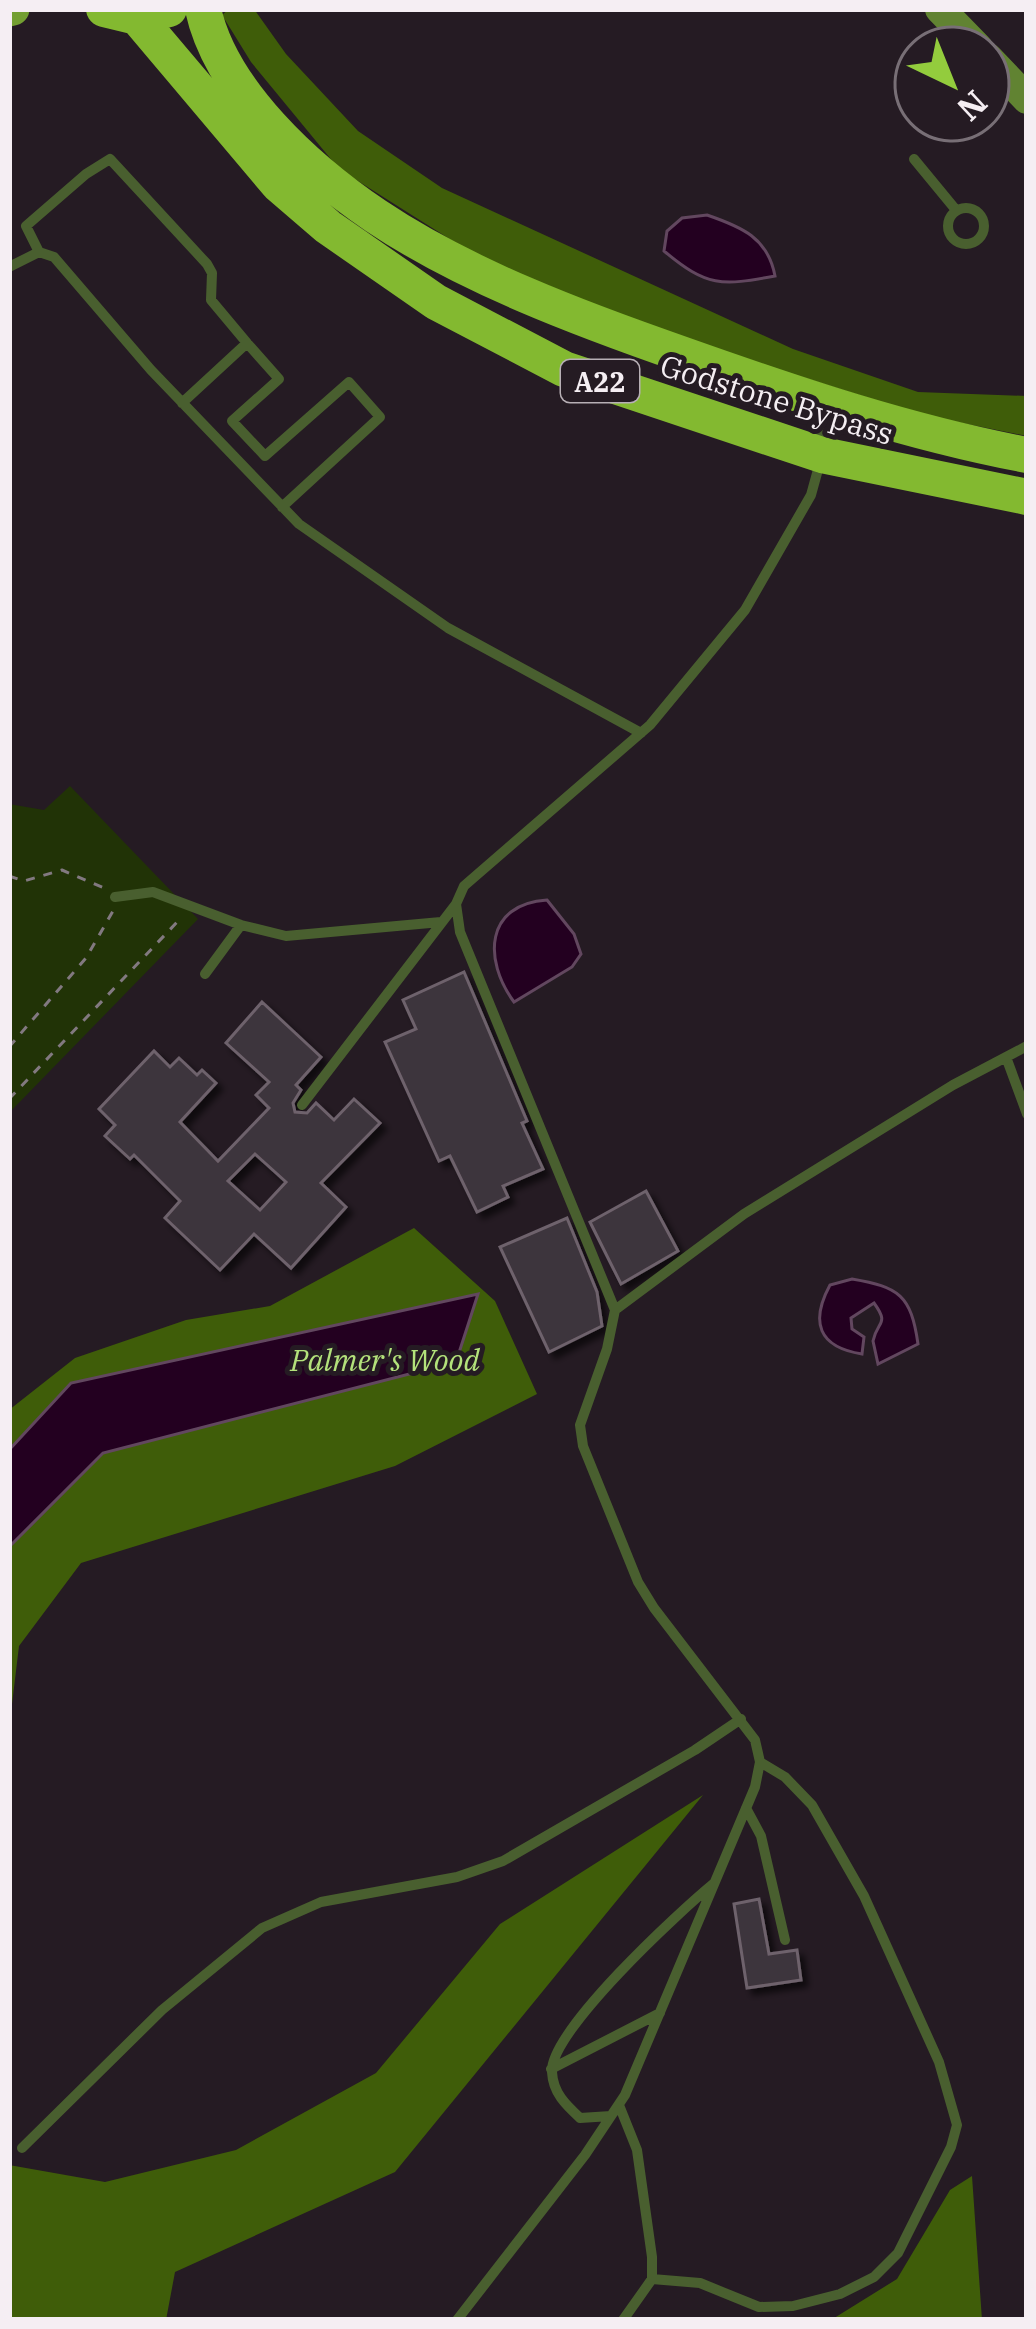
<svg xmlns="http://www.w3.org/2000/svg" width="1036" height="2329" font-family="'IBM Plex Serif',serif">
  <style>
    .green { fill: #213306 }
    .forest { fill: #3f5d09 }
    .water { fill: #230020; stroke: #62475f; stroke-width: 3 }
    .building { fill: #3e343c; stroke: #6e626c; stroke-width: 3; fill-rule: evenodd; filter: url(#shadow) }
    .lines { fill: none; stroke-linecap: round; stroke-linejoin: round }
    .path { stroke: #827980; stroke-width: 3; stroke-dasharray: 9 9; stroke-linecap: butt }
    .lane { stroke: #495f2f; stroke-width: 10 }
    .secondary { stroke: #618332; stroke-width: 30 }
    .primary { stroke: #739f32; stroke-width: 33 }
    .highway { stroke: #83b930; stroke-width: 36 }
    .labels { text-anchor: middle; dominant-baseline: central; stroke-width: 10; stroke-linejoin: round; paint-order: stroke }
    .shield { fill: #251b23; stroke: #b7afb5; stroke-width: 3 }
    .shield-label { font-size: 27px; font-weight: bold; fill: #f5eef3 }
    .street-label { font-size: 30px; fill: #f5eef3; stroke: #251b23 }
    .park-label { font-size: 30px; font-style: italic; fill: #b3e27b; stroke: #251b23 }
  </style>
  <defs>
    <filter id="shadow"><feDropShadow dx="6" dy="6" stdDeviation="3" flood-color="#0009"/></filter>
  </defs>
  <rect width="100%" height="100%" fill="#251b23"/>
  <path class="green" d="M70 786 198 919 9 1113V804L44 810Z"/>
  <path class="forest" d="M229 9H254L286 54 358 131 442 188 793 349 918 392 1027 396V436L923 415 662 333 475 255 339 169 251 62 222 15Z
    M414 1228 495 1301 537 1394 395 1466 81 1563 19 1646 9 1729V1410L75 1358 186 1320 270 1306Z
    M703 1795 395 2172 175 2272 166 2320H9V2165L105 2182 236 2150 376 2073 500 1924Z
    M972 2176 982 2320H831L897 2279 950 2190Z"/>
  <path class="water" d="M707 215C742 227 768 238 775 276 721 286 707 287 664 251L667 231 682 218Z
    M547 900 574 934 581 954 572 967 514 1002C483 960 485 904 547 900Z
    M852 1279C899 1287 911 1295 918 1344L878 1364 873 1341C877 1321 890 1325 874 1303L851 1318 852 1329 864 1337 862 1354C818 1347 810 1322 830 1285Z
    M478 1294 456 1362 103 1453 9 1547V1450L71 1383Z"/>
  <path class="building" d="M464 972 527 1121 522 1123 543 1169 503 1186 508 1197 477 1212 450 1156 439 1161 385 1042 416 1029 403 1000Z
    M262 1002 321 1057 296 1085 301 1090 293 1103 295 1112 307 1113 316 1103 334 1120 354 1099 380 1123 321 1183 346 1207 291 1268 254 1234 220 1270 165 1218 180 1201 134 1155 130 1159 105 1136 115 1125 99 1109 154 1051 170 1067 179 1058 197 1075 202 1070 216 1083 180 1122 218 1161 269 1108 256 1095 269 1082 226 1043ZM255 1154 286 1182 260 1210 228 1181Z
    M646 1191 678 1251 621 1284 590 1222Z
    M567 1218 597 1292 602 1326 549 1352 500 1247Z
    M759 1899 769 1954 797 1950 801 1980 747 1988 734 1904Z"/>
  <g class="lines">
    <path class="path" d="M9 876 24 881 62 870 104 888
      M9 1047 86 958 113 911
      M9 1099 180 919
      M222 2318V2320"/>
    <path class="lane" d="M914 159 956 210
      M948 226a18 18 0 1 1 36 0a18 18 0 1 1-36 0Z
      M39 252 26 226 86 174 110 159 207 264 212 273 211 300 247 343
      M9 267 39 252 54 257 151 370 299 524 448 628 641 733
      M182 403 247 343 279 379 232 421 265 456 349 382 380 417 282 507
      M115 897 153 892 241 925 286 936 441 922
      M205 974 241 925
      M1006 1057 1027 1114
      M302 1105 456 904
      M615 1310 744 1214 953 1085 1027 1046
      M746 1808 761 1836 785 1940
      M551 2069 660 2013
      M619 2105 637 2150 652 2257V2279L623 2320
      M611 2116 580 2118C566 2105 553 2093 552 2072 549 2032 679 1912 713 1884
      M22 2148 162 2010 262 1928 321 1902 457 1877 503 1861 695 1750 741 1719
      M652 2279 700 2283 759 2307 793 2306 840 2294 874 2277 898 2253 951 2147 957 2125 939 2062 864 1896 812 1805 785 1777 760 1762
      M457 2320 585 2155 625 2095 755 1787 760 1762 755 1740 654 1608 638 1582 583 1446 580 1425 607 1349 615 1310 460 932 456 904 464 886 650 725 745 610 811 495 822 455 816 405"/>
    <path class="secondary" d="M940 9 978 48
      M988 58 1027 99"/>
    <path class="primary" d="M9 10 13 9"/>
    <path class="highway" d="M104 9 137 17 169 9
      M203 9C221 92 308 170 376 216 465 276 583 320 684 355 797 395 910 433 1027 455
      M137 17 278 184 328 227 436 302 564 369 822 455 1027 497"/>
  </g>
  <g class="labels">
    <rect class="shield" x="561" y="360" width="78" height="42" rx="9"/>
    <g class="shield-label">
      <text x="600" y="381">A22</text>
    </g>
    <g class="street-label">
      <text transform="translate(777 399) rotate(17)">Godstone Bypass</text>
    </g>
    <g class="park-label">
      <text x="385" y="1359">Palmer's Wood</text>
    </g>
  </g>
  <rect width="1036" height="2329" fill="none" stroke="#f5eef3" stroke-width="24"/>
  <g transform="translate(952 84) rotate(137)"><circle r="57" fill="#251b23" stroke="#786f76" stroke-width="3"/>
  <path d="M0-9L21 45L0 30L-21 45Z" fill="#93cc3d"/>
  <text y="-18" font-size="33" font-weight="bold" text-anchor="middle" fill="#f5eef3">N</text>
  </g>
</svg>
